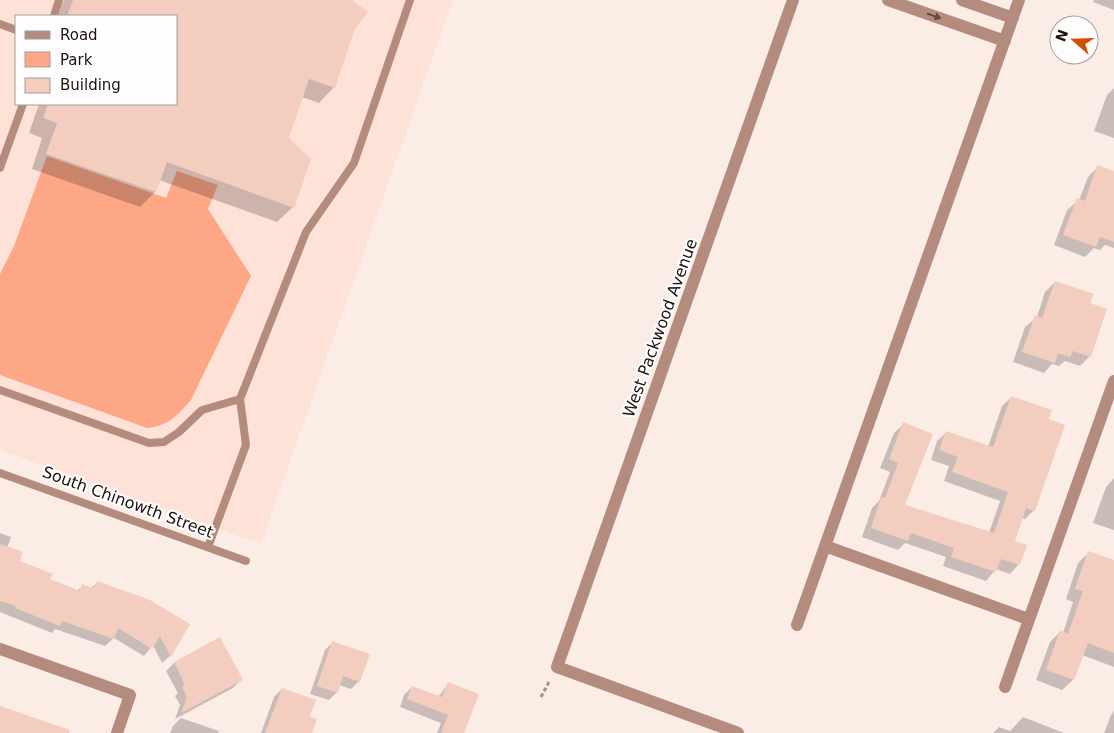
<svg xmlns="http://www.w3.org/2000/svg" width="1114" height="733" font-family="'DejaVu Sans',sans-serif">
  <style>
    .built { fill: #ffe2d7; fill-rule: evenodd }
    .green { fill: #fda787 }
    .shadow { fill: #0003 }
    .building { fill: #f3cdbe }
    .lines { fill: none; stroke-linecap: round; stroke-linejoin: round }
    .path { stroke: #a4958f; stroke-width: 3; stroke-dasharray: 4 2.5; stroke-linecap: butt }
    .service { stroke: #b48c7d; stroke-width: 8 }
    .minor { stroke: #b48c7d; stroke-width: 12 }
    .oneway { fill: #62493f }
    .labels { text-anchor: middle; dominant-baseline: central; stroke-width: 4.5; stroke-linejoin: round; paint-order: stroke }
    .street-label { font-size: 16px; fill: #1f120d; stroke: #fdfdfd }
  </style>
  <rect width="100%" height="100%" fill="#fcece6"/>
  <path class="built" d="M0 0H453L261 544 0 450ZM16 16H176V104H16Z"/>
  <path class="green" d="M47 156 166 198 177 171 218 185 208 209 251 276 191 400C177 416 168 426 147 428L0 375V274L14 246Z"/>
  <path class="shadow" d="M64 0H350L354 29 334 87 319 103 302 97 288 138 293 207 277 222 159 180 155 192 140 207 32 169 42 138 29 133 39 104H176V16H58Z
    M1094 0H1114V10L1093 2Z
    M1114 88V138L1094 131 1107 95Z
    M1098 167 1114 173V248L1105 245 1100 250 1094 248 1085 257 1054 245 1067 210 1079 200 1088 177Z
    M1055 282 1089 304 1090 356 1080 366 1065 361 1059 366 1052 364 1044 373 1013 362 1025 327 1037 317 1045 292Z
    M1012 397 1048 420 1034 510 1025 519 1021 518 1013 541 1019 564 1010 574 996 569 986 581 943 566 946 557 905 543 898 550 862 537 872 508 879 501 890 472 880 468 894 433 904 424V506L989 533 1000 501 944 481 949 466 931 460 937 441 947 432 988 447 1002 406Z
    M1114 478V530L1093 523 1106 487Z
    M0 533 11 537 7 548 18 561 49 580 77 591 83 586 91 588 97 583 189 624 170 656 162 663 153 645 144 656 114 638 105 646 55 629 52 633 0 612Z
    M1089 552 1114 561V667L1082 655 1073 680 1062 690 1036 680 1050 642 1060 632 1063 633 1073 602 1066 599 1078 563Z
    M220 639 241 680 233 688 175 719 180 705 175 696 178 693 166 671 174 663Z
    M333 642 359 681 351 689 339 685 337 692 329 700 310 694 325 650Z
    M448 684 463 733H437L441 723 400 707 404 695 412 687 438 697Z
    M282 689 308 717 310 733H261L274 697Z
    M1114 711V733H1104L1111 715Z
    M1023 717 1064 733H993L999 727 1010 731Z
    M181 718 219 731 218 733H170L173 726Z"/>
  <path class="building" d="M73 0H352L368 12 355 29 335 88 309 79 289 138 311 159 294 208 167 162 156 192 46 154 57 123 43 118 48 104H176V16H67Z
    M1097 165 1114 171V242L1100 237 1096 247 1063 235 1077 198 1085 201Z
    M1055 281 1094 294 1090 303 1107 309 1091 357 1073 351 1070 357 1058 353 1055 363 1022 352 1035 315 1042 318Z
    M1011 396 1052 410 1049 419 1065 425 1035 511 1026 508 1015 541 1027 545 1020 565 1001 559 996 572 951 557 954 548 911 533 908 541 871 528 881 497 885 498 898 463 889 459 903 422 933 434 905 505 994 533 1008 492 952 472 958 457 939 450 946 431 993 447Z
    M0 544 23 552 20 561 53 574 50 579 80 591 82 584 94 588 97 581 150 600 190 624 171 657 160 636 152 649 118 628 114 639 62 621 60 626 15 608 16 606 0 601Z
    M1088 551 1114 560V653L1088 643 1074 680 1046 670 1060 630 1068 634 1083 591 1075 589Z
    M220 637 243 680 181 713 187 697 182 687 185 685 174 662Z
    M332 641 370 654 360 682 343 676 338 693 317 686Z
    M448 682 479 694 464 733H441L448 715 407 699 412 686 442 697Z
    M282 688 316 700 310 716 317 719 312 733H265Z
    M0 706 70 730 69 733H0Z"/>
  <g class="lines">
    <path class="path" d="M541 697 550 680"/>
    <path class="service" d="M54 16 59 0
      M0 24 16 30
      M0 168 23 104
      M0 390 149 443 164 442 179 432 202 410 240 399
      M0 473 246 561
      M208 547 246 445 240 399 306 232 354 163 410 0"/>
    <path class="minor" d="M888 0 1005 41
      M962 0 1013 18
      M825 546 1028 619
      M797 625 1019 0
      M0 649 130 695 117 733
      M1005 687 1114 381
      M738 733 557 667 793 0"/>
  </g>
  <defs><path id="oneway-solid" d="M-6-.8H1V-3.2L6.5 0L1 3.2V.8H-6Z" transform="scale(1.25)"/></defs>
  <use class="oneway" href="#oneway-solid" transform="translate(934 16) rotate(19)"/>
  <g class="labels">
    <g class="street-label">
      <text transform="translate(660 328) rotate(-70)">West Packwood Avenue</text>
      <text transform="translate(128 502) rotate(20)">South Chinowth Street</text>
    </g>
  </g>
  <rect x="15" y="15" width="162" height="90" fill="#fdfdfd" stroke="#a49f9d"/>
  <rect x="25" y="31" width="25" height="8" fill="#b48c7d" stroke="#a49f9d"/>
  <text x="60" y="40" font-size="15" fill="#1f120d">Road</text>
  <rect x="25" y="52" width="25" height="15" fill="#fda787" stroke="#a49f9d"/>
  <text x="60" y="65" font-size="15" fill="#1f120d">Park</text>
  <rect x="25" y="78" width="25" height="15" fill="#f3cdbe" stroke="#a49f9d"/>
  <text x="60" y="90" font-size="15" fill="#1f120d">Building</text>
  <g transform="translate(1074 40) rotate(290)"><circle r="24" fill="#fdfdfd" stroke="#a49f9d"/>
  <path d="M0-4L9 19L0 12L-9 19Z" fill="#d24e02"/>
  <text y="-8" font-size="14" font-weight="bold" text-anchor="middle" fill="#1f120d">N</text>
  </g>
</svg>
